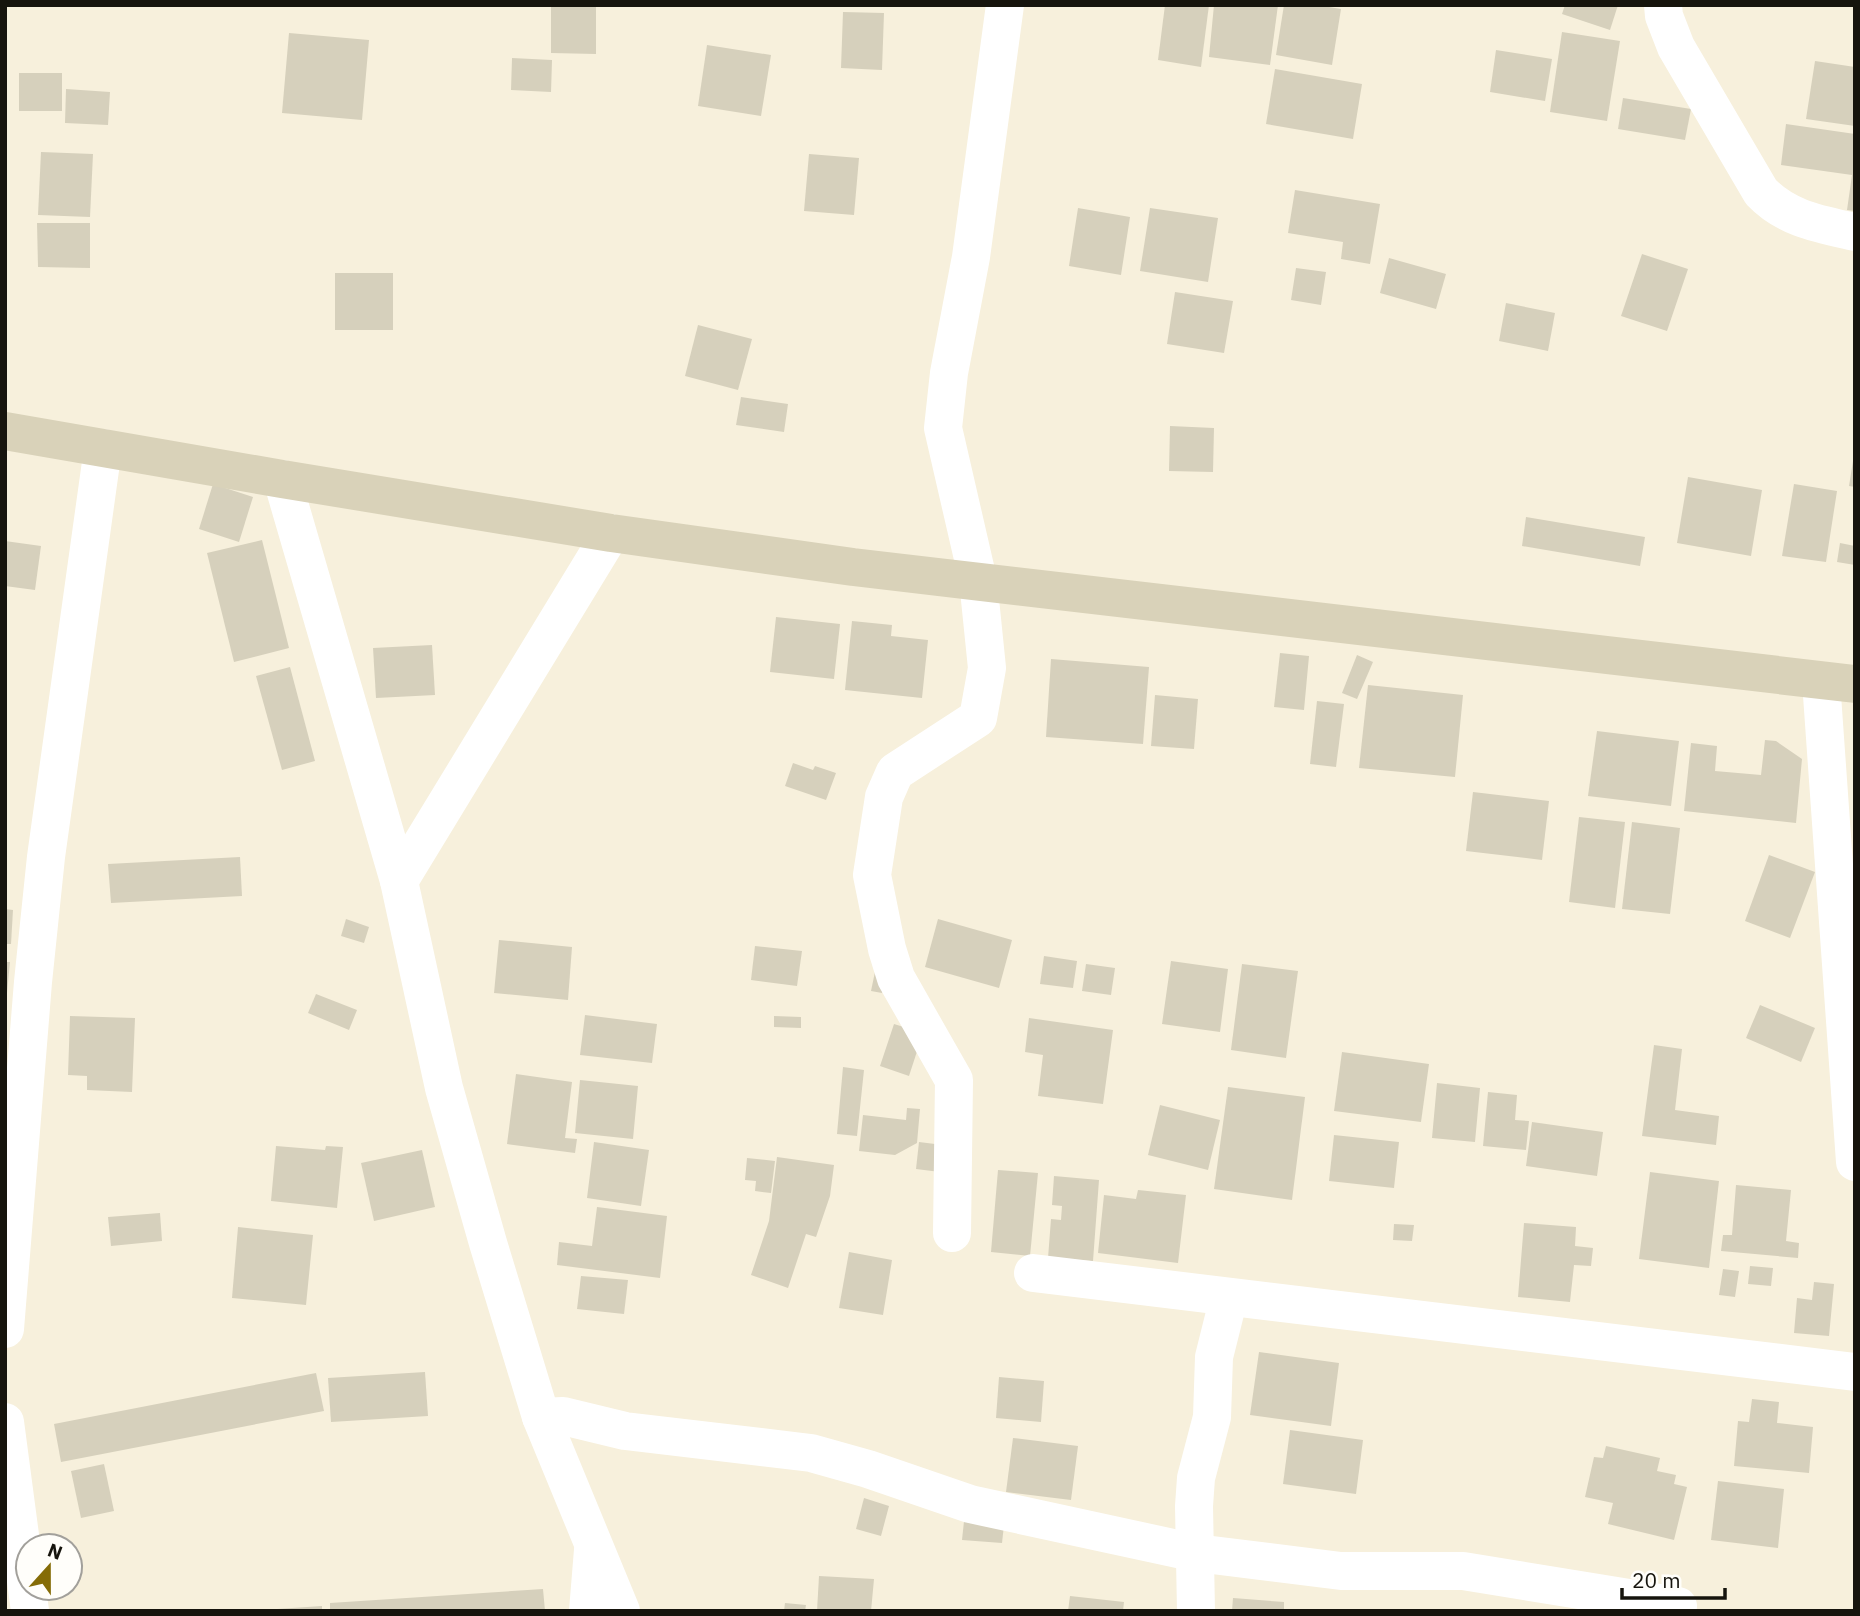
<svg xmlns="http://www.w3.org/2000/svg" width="1860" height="1616" font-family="'IBM Plex Sans',sans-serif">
  <rect width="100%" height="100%" fill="#f7f0dc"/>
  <g fill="#d6d0bc">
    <path d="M 551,5 L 596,5 L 596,54 L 551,53 Z"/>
    <path d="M 1165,5 L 1209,5 L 1201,67 L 1158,60 Z"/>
    <path d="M 1214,5 L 1278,5 L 1270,65 L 1209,57 Z"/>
    <path d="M 1284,5 L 1317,5 L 1341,9 L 1332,65 L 1276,55 Z"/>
    <path d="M 1565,5 L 1618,5 L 1610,30 L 1562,14 Z"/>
    <path d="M 843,12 L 884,13 L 882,70 L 841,68 Z"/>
    <path d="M 1562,32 L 1620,41 L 1607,121 L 1550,112 Z"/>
    <path d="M 289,33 L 369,40 L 362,120 L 282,113 Z"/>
    <path d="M 707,45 L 771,55 L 761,116 L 698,106 Z"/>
    <path d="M 1496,50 L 1552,59 L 1545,101 L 1490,92 Z"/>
    <path d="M 512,58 L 552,60 L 551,92 L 511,90 Z"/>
    <path d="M 1815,61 L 1855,67 L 1855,126 L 1806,119 Z"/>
    <path d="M 1275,69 L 1362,84 L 1353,139 L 1266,124 Z"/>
    <rect x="19" y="73" width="43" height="38"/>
    <path d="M 66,89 L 110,92 L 108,125 L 65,123 Z"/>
    <path d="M 1623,98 L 1691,109 L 1685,140 L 1618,129 Z"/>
    <path d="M 1786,124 L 1855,134 L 1855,211 L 1847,210 L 1852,175 L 1781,165 Z"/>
    <path d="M 41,152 L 93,154 L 90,217 L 38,215 Z"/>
    <path d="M 809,154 L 859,158 L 854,215 L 804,211 Z"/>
    <path d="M 1295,190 L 1380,204 L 1370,264 L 1341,259 L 1343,242 L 1288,233 Z"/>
    <path d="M 1078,208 L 1130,217 L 1121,275 L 1069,266 Z"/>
    <path d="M 1150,208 L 1218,218 L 1208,282 L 1140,271 Z"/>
    <path d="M 37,223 L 90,223 L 90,268 L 38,267 Z"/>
    <path d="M 1642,254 L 1688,269 L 1667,331 L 1621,316 Z"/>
    <path d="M 1389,258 L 1446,274 L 1436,309 L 1380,293 Z"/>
    <path d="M 1296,268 L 1326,272 L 1321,305 L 1291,300 Z"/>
    <rect x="335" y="273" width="58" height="57"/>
    <path d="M 1175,292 L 1233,301 L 1224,353 L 1167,344 Z"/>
    <path d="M 1506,303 L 1555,313 L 1548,351 L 1499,341 Z"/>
    <path d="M 698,325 L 752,339 L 738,390 L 685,376 Z"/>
    <path d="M 741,397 L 788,404 L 784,432 L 736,425 Z"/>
    <path d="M 1170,426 L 1214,428 L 1213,472 L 1169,471 Z"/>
    <path d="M 1853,461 L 1855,461 L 1855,487 L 1849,486 Z"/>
    <path d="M 1688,477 L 1762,490 L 1751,556 L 1677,543 Z"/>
    <path d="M 213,484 L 253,497 L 239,542 L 199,529 Z"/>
    <path d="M 1794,484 L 1837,491 L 1826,562 L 1782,556 Z"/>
    <path d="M 1526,517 L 1645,537 L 1640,566 L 1522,546 Z"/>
    <path d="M 262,540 L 289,648 L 234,662 L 207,553 Z"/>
    <path d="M 5,541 L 41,546 L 35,590 L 5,586 Z"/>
    <path d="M 1840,543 L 1855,546 L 1855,565 L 1837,562 Z"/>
    <path d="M 776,617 L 840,624 L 834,679 L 770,672 Z"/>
    <path d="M 852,621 L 892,625 L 891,636 L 928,640 L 922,698 L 845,690 Z"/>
    <path d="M 432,645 L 435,695 L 376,698 L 373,648 Z"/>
    <path d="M 1280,653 L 1309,656 L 1304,710 L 1274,707 Z"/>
    <path d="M 1357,655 L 1373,662 L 1357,699 L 1342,693 Z"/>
    <path d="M 1051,659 L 1149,667 L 1143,744 L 1046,737 Z"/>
    <path d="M 290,667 L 315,761 L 282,770 L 256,676 Z"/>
    <path d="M 1368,685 L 1463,695 L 1455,777 L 1359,768 Z"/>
    <path d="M 1155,695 L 1198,699 L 1194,749 L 1151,746 Z"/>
    <path d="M 1317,701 L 1344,704 L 1336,767 L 1310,764 Z"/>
    <path d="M 1597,731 L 1679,741 L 1671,806 L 1588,796 Z"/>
    <path d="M 1765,740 L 1776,741 L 1802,759 L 1796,823 L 1684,811 L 1691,743 L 1717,746 L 1715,771 L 1761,775 Z"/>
    <path d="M 793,763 L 813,770 L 815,766 L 836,773 L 826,800 L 785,786 Z"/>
    <path d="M 1473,792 L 1549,801 L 1542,860 L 1466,851 Z"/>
    <path d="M 1579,817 L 1625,822 L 1615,908 L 1569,902 Z"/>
    <path d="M 1632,822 L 1680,828 L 1670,914 L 1622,909 Z"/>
    <path d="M 1769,855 L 1815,872 L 1790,938 L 1745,921 Z"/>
    <path d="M 240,857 L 242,896 L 111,903 L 108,864 Z"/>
    <path d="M 5,909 L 13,910 L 11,944 L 5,944 Z"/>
    <path d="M 346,919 L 369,927 L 364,943 L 341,936 Z"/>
    <path d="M 938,919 L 1012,940 L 999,988 L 925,967 Z"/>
    <path d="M 499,940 L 572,947 L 568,1000 L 494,993 Z"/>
    <path d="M 755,946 L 802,951 L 797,986 L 751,980 Z"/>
    <path d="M 1044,956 L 1077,961 L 1073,988 L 1040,984 Z"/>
    <path d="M 1171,961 L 1228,969 L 1220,1032 L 1162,1024 Z"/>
    <path d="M 5,962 L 10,962 L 7,993 L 5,993 Z"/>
    <path d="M 1086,964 L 1115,968 L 1111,995 L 1082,991 Z"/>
    <path d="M 1242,964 L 1298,971 L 1286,1058 L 1231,1050 Z"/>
    <path d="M 876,967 L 886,970 L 882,993 L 871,991 Z"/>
    <path d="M 316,994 L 357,1010 L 349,1030 L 308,1013 Z"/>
    <path d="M 1760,1005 L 1815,1028 L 1801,1062 L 1746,1038 Z"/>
    <path d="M 585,1015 L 657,1024 L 652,1063 L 580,1055 Z"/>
    <path d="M 70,1016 L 135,1018 L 132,1092 L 87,1090 L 87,1076 L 68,1075 Z"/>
    <path d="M 774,1016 L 801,1017 L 801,1028 L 774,1027 Z"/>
    <path d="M 1029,1018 L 1113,1030 L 1103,1104 L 1038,1096 L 1043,1055 L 1025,1052 Z"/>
    <path d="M 894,1024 L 923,1033 L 909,1076 L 880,1066 Z"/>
    <path d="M 1654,1045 L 1682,1049 L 1675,1110 L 1719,1116 L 1716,1145 L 1642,1136 Z"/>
    <path d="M 1342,1052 L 1429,1064 L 1421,1122 L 1334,1111 Z"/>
    <path d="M 843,1067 L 864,1070 L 857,1136 L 837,1134 Z"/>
    <path d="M 516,1074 L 572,1082 L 565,1138 L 577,1139 L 575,1153 L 507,1144 Z"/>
    <path d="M 580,1080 L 638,1086 L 633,1139 L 575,1133 Z"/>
    <path d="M 1437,1083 L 1480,1088 L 1475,1142 L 1432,1138 Z"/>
    <path d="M 1228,1087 L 1305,1097 L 1292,1200 L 1214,1189 Z"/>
    <path d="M 1488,1092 L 1517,1095 L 1515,1120 L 1529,1121 L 1526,1150 L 1483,1146 Z"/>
    <path d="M 1160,1105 L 1220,1120 L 1208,1170 L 1148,1155 Z"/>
    <path d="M 907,1108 L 920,1109 L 917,1143 L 895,1155 L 859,1151 L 863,1115 L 906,1120 Z"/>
    <path d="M 1532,1122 L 1603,1132 L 1597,1176 L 1526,1166 Z"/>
    <path d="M 1334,1135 L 1399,1142 L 1394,1188 L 1329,1181 Z"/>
    <path d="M 594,1142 L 649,1150 L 641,1206 L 587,1198 Z"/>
    <path d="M 919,1142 L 943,1145 L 940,1172 L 916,1169 Z"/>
    <path d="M 276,1146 L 325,1150 L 326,1146 L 343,1147 L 337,1208 L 271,1201 Z"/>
    <path d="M 422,1150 L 435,1207 L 374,1221 L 361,1163 Z"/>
    <path d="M 777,1157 L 834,1165 L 830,1196 L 816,1237 L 806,1234 L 788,1288 L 751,1275 L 769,1221 Z"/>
    <path d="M 747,1158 L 775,1161 L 771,1193 L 755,1191 L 756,1181 L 745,1180 Z"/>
    <path d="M 998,1170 L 1038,1173 L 1030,1256 L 991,1252 Z"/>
    <path d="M 1650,1172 L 1719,1181 L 1709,1268 L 1639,1259 Z"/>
    <path d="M 1054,1176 L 1099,1180 L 1093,1261 L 1048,1258 L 1051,1219 L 1061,1220 L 1062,1206 L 1052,1205 Z"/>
    <path d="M 1736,1185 L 1791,1190 L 1786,1241 L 1799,1243 L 1798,1258 L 1721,1251 L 1723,1235 L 1732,1235 Z"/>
    <path d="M 1138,1190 L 1186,1195 L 1178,1263 L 1098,1253 L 1104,1195 L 1136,1199 Z"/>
    <path d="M 597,1207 L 667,1216 L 660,1278 L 557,1265 L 559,1242 L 592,1246 Z"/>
    <path d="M 160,1213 L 162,1241 L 111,1246 L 108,1217 Z"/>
    <path d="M 1524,1223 L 1576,1227 L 1575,1246 L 1593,1248 L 1591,1266 L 1574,1265 L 1570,1302 L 1518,1297 Z"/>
    <path d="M 1394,1224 L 1414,1225 L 1412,1241 L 1393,1240 Z"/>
    <path d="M 238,1227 L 313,1235 L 306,1305 L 232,1298 Z"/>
    <path d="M 849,1252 L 892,1260 L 883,1315 L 839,1308 Z"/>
    <path d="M 1750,1266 L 1773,1268 L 1771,1286 L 1748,1284 Z"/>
    <path d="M 1723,1269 L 1739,1271 L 1735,1297 L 1719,1295 Z"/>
    <path d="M 581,1276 L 628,1280 L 624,1314 L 577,1309 Z"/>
    <path d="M 1814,1282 L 1834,1284 L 1829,1336 L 1794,1333 L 1797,1298 L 1812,1300 Z"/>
    <path d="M 1259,1352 L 1339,1363 L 1331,1426 L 1250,1415 Z"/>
    <path d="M 425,1372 L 428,1416 L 331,1422 L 328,1378 Z"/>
    <path d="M 316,1373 L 324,1411 L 61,1462 L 54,1424 Z"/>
    <path d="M 999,1377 L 1044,1381 L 1041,1422 L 996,1418 Z"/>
    <path d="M 1752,1399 L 1779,1402 L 1777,1423 L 1813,1427 L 1809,1473 L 1734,1466 L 1738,1421 L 1749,1422 Z"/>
    <path d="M 1290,1430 L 1363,1440 L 1356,1494 L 1283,1484 Z"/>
    <path d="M 1013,1438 L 1078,1446 L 1071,1500 L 1006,1492 Z"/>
    <path d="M 1606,1446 L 1660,1458 L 1657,1471 L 1676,1475 L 1674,1484 L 1687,1487 L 1674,1540 L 1608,1524 L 1613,1503 L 1585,1497 L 1594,1457 L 1603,1458 Z"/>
    <path d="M 104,1464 L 114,1511 L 81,1518 L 71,1471 Z"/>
    <path d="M 1718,1481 L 1784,1489 L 1778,1548 L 1711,1540 Z"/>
    <path d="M 864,1498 L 889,1506 L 881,1536 L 856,1529 Z"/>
    <path d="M 965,1512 L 1005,1516 L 1002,1543 L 962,1540 Z"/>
    <path d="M 819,1576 L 874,1579 L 871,1611 L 817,1611 Z"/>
    <path d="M 543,1589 L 545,1611 L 330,1611 L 330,1603 Z"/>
    <path d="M 1070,1596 L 1124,1602 L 1123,1611 L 1068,1611 Z"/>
    <path d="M 1233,1598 L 1284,1602 L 1284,1611 L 1232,1611 Z"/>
    <path d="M 785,1603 L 806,1605 L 805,1611 L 784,1611 Z"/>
    <path d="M 322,1606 L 322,1611 L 277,1611 L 277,1609 Z"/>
  </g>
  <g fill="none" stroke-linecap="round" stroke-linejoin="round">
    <g stroke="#fff" stroke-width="38">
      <path d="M 1663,5 L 1664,16 L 1676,47 L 1761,192 C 1787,219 1819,224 1855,232"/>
      <path d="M 282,479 L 399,881 L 444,1088 L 488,1243 L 541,1417 L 621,1611"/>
      <path d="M 1821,681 L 1855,1162"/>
      <path d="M 399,881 L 611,533"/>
      <path d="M 952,1233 L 954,1080 L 896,978 L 887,949 L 872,875 L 884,797 L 895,772 L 978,718 L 987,668 L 978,580 L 943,428 L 949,373 L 971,257 L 1005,5"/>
      <path d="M 1033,1273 L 1855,1372"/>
      <path d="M 5,1329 L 33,982 L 46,857 L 103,448"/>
      <path d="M 541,1417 L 563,1416 L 625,1431 L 811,1453 L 868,1469 L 970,1504 L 1196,1553 L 1341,1571 L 1463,1571 L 1678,1606"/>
      <path d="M 5,1422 L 30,1611"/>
      <path d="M 588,1611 L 593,1550"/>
      <path d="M 1196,1611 L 1194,1506 L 1196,1478 L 1212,1417 L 1214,1357 L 1229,1297"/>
    </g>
    <path stroke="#d9d2b9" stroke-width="38" d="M 5,431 L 282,479 L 611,533 L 853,567 L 1855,684"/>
  </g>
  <rect width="1860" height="1616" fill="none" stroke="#16140d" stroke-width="14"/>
  <g transform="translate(49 1567) rotate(21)"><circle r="33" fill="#fffefa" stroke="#a2a09b" stroke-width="2"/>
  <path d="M0-5L12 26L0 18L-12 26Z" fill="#856c07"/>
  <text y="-10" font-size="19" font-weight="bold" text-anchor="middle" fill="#16140d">N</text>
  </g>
  <path d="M1622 1588v10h103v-10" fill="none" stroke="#16140d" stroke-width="3.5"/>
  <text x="1632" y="1588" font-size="21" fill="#16140d" stroke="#fffefa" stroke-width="5" paint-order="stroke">20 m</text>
</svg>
